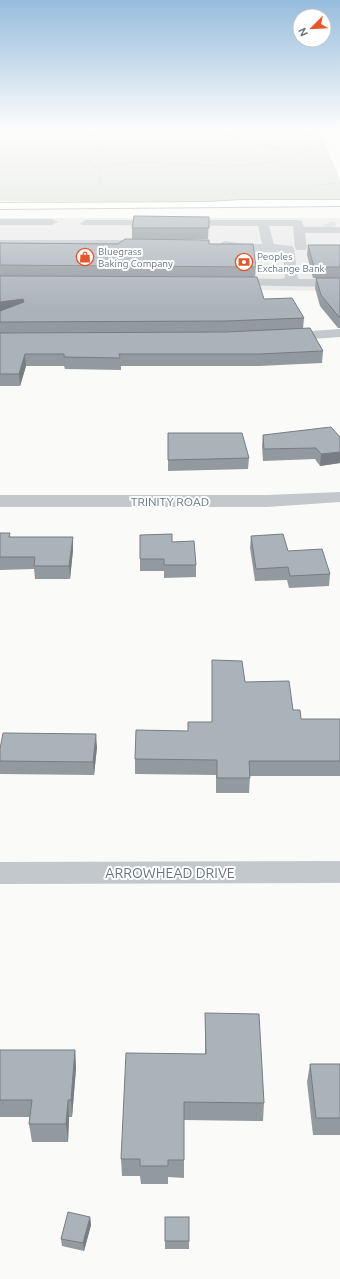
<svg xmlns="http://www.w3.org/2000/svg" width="340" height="1279" font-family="Ubuntu,sans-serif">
  <rect width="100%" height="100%" fill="#fafaf8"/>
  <path fill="#e8e9e9" d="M 0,218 L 340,218 L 340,291 L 0,287 Z"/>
  <path fill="#dadfd7" d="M 0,129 L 318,129 L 324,139 L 340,181 L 340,203 L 0,201 Z"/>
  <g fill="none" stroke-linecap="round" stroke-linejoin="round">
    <path fill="#bbc7cb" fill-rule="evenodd" d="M 233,129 L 237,129 L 229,135 L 284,149 L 282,150 L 225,136 L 225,134 Z"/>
    <path stroke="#d5d9db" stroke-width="12" stroke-dasharray="12 6" stroke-linecap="butt" d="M 329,223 L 330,227"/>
    <defs>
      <g id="major">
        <path d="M 333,129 L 340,129 L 340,136 L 337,135 Z"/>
        <path d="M 241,200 L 340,200 L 340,206 L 0,209 L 0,203 L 209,202 Z"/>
      </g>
    </defs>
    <use href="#major" stroke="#b5babe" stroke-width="2"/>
    <g stroke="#bbbfc2" stroke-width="1" stroke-dasharray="1 1" stroke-linecap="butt">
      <path d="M 89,129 L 102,145 L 90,158 L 88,163 L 100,170 C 124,159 150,163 176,164 C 218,166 266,170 306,151 L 310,134 L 308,129"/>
      <path d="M 319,185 L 340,183"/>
      <path d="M 95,188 L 100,184 L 100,170"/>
    </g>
    <g fill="#c3c8cc" fill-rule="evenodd">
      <path d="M 0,219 L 52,219 L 58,222 L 52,225 L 0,225 Z"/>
      <path d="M 86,220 L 298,220 L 302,221 L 304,227 L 340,227 L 340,233 L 305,233 L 307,248 L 305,250 L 297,250 L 295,248 L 293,226 L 269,226 L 274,244 L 292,246 L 294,248 L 298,279 L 340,279 L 340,287 L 224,285 L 222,282 L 224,279 L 228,278 L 281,279 L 285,278 L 283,252 L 245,252 L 221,247 L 219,245 L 221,243 L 225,241 L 245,244 L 262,244 L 258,226 L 82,225 L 80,223 Z"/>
      <path d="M 0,240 L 127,240 L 131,242 L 133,244 L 131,246 L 127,248 L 0,246 Z"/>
      <path d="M 340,329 L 340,337 L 283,341 L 278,340 L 276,337 L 278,334 L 283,333 Z"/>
      <path d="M 340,492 L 340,502 L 267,507 L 0,507 L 0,495 L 267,495 Z"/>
      <path d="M 340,861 L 340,883 L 0,884 L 0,862 Z"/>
    </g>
    <use href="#major" fill="#fff" fill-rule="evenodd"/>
  </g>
  <g fill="#929a9f">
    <path d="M 209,217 L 208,239 L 132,239 L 132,228 Z"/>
    <path d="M 0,243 L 209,244 L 256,267 L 255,277 L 0,276 Z"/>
    <path d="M 308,245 L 340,245 L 340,278 L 313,278 L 307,255 Z"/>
    <path d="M 0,276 L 264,299 L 304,318 L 303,329 L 323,351 L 322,363 L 259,366 L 121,366 L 121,370 L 65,369 L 64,366 L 26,366 L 20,386 L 0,386 Z"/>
    <path d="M 316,278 L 340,278 L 340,328 L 338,328 L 320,306 L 315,288 Z"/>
    <path d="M 168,433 L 249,458 L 248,469 L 168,471 Z"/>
    <path d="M 263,435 L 340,437 L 340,463 L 320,466 L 315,459 L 263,461 L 262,446 Z"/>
    <path d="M 0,533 L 11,537 L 73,537 L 73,550 L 70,579 L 35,579 L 34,569 L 0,570 Z"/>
    <path d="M 251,536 L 288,551 L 330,574 L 329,586 L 289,588 L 287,580 L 255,581 L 250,548 Z"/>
    <path d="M 172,542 L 196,565 L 196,577 L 164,578 L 164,571 L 140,571 L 140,559 Z"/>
    <path d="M 212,660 L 245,682 L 293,710 L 301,719 L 340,719 L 340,776 L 250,776 L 249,793 L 216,793 L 216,775 L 135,774 L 135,759 L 212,722 Z"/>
    <path d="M 97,747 L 94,775 L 0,774 L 0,761 Z"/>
    <path d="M 205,1013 L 264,1103 L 263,1121 L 184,1120 L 184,1178 L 168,1177 L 168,1184 L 141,1184 L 140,1176 L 122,1176 L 121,1159 L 205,1054 Z"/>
    <path d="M 0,1050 L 75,1050 L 76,1068 L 72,1117 L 69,1117 L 68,1142 L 32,1142 L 29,1124 L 30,1117 L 0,1117 Z"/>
    <path d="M 310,1064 L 340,1064 L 340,1135 L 313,1135 L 307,1082 Z"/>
    <path d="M 90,1217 L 91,1225 L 84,1251 L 62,1246 L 61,1239 Z"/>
    <path d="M 165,1217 L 189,1241 L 189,1249 L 165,1249 Z"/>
  </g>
  <g fill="#777d82">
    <path d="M 23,299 L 24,310 L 0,313 L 0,302 Z"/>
    <path d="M 25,354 L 26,366 L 20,386 L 19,374 Z"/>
    <path d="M 340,452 L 340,463 L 320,466 L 321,454 Z"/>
    <path d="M 73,537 L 73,550 L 70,579 L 69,566 Z"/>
    <path d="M 96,734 L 97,747 L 94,775 L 93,762 Z"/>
    <path d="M 75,1050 L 76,1068 L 72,1117 L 71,1100 Z"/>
    <path d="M 68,1100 L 69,1117 L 68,1142 L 66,1124 Z"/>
    <path d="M 90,1217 L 91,1225 L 84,1251 L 83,1243 Z"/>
  </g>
  <g fill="#aab3b9" stroke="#777d82">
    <path d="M 134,216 L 209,217 L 209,228 L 132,228 Z"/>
    <path d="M 125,239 L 209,240 L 209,244 L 253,244 L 256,267 L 0,265 L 0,243 L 118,244 Z"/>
    <path d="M 308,245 L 340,245 L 340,267 L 314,267 Z"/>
    <path d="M 0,276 L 257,277 L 264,299 L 292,298 L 304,318 L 226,321 L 0,322 L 0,311 L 24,302 L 23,299 L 0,302 Z"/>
    <path d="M 316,278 L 340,278 L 340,317 L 339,317 L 321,295 Z"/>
    <path d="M 310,328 L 323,351 L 259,354 L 119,354 L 120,358 L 64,357 L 64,354 L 25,354 L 19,374 L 0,374 L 0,333 L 226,332 Z"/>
    <path d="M 331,427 L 340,437 L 340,452 L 321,454 L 316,448 L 264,449 L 263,435 Z"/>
    <path d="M 168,433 L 242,433 L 249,458 L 168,460 Z"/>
    <path d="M 0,533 L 10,533 L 9,537 L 73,537 L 69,566 L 34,566 L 35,557 L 0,557 Z"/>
    <path d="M 172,534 L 172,542 L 194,541 L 196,565 L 164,565 L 164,559 L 140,559 L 140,535 Z"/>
    <path d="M 283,534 L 288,551 L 322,549 L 330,574 L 290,576 L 288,567 L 256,569 L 251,536 Z"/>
    <path d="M 212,660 L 242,661 L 245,682 L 289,681 L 293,710 L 300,710 L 301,719 L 340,719 L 340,761 L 249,761 L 250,778 L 217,778 L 217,760 L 135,759 L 136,730 L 188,731 L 188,722 L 212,722 Z"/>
    <path d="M 3,733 L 96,734 L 93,762 L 0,761 L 0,749 Z"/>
    <path d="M 205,1013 L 259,1014 L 264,1103 L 184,1102 L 184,1160 L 168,1160 L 168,1166 L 140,1166 L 140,1159 L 121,1159 L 126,1053 L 206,1054 Z"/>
    <path d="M 0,1050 L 75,1050 L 71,1100 L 68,1100 L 66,1124 L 29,1124 L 32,1100 L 0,1100 Z"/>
    <path d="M 310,1064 L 340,1064 L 340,1118 L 316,1118 Z"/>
    <path d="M 68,1212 L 90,1217 L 83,1243 L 61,1239 Z"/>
    <rect x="165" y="1217" width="24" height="24"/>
  </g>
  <linearGradient id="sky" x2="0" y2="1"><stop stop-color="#96bcdc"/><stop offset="0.42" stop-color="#fdfdfc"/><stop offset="1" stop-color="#fdfdfc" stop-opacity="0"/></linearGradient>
  <rect width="340" height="308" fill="url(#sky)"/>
  <defs>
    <symbol id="shop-ring" viewBox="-11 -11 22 22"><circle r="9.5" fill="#fff" stroke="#e4572e" stroke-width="1.5"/><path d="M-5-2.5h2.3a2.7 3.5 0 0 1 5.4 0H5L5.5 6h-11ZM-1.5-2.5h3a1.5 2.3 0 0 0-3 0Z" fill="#e4572e"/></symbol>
    <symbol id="bank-ring" viewBox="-11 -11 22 22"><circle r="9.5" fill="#fff" stroke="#e4572e" stroke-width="1.5"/><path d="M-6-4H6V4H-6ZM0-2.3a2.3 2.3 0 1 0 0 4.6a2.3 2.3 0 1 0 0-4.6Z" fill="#e4572e"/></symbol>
  </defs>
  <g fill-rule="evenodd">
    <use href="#shop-ring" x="75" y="247" width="20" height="20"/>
    <use href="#bank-ring" x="234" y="252" width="20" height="20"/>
  </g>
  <g text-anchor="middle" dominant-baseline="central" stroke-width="4" stroke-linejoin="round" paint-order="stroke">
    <g font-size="10" fill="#657683" stroke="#fff" text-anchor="start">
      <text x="98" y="251">Bluegrass<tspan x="98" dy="12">Baking Company</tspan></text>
      <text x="257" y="256">Peoples<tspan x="257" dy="12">Exchange Bank</tspan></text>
    </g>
    <g font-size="12" fill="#657683" stroke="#fff">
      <text x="170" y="501">TRINITY ROAD</text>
    </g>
    <g font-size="14" fill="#657683" stroke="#fff">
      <text x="170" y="873">ARROWHEAD DRIVE</text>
    </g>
  </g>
  <g transform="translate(312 28) rotate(246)"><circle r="19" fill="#ffffff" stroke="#c1c8cd"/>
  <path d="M0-3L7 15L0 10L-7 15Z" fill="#e4572e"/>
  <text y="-6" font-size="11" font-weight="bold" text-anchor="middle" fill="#657683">N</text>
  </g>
</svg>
